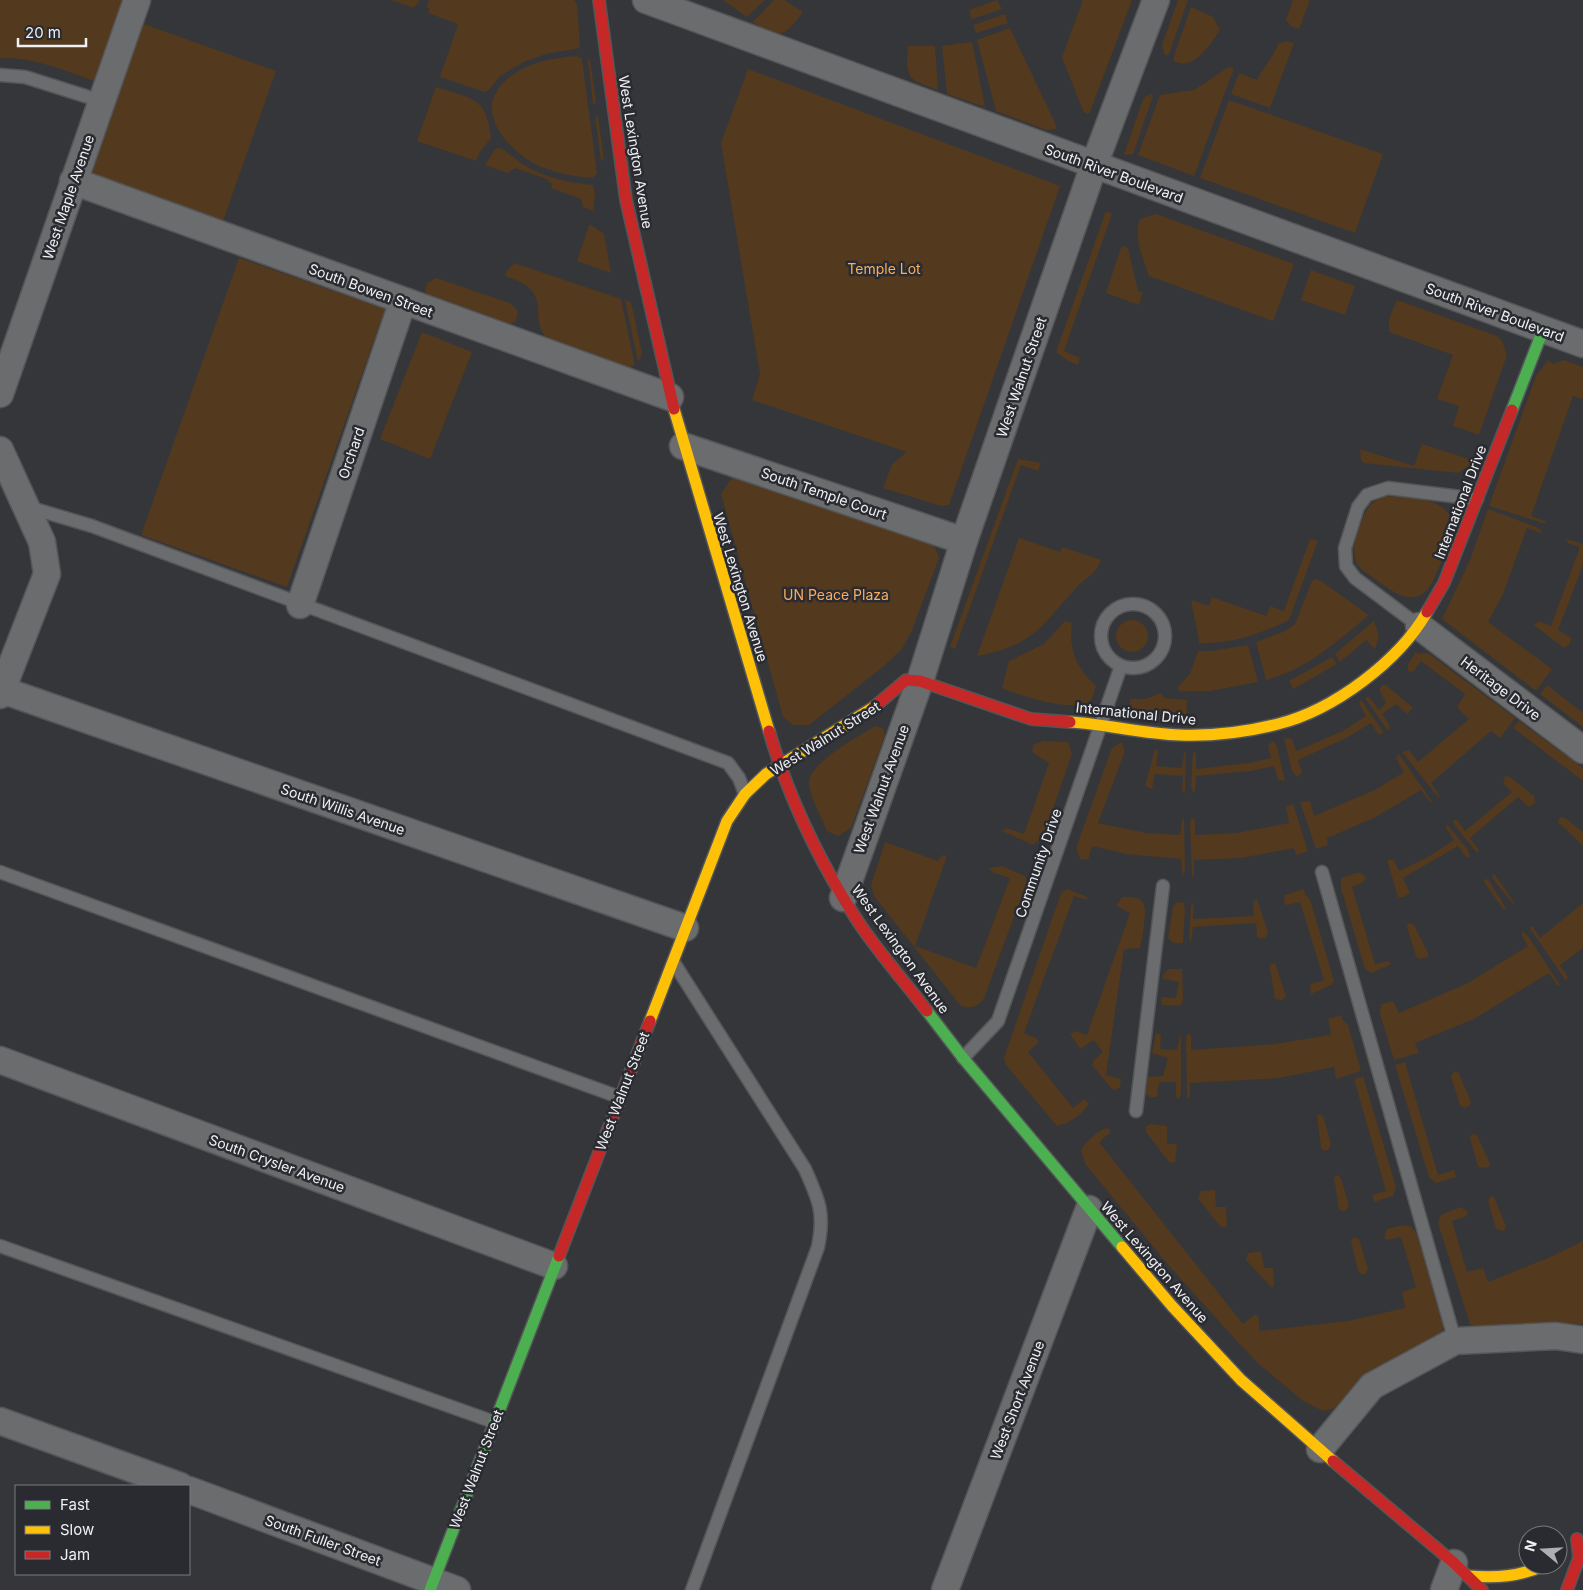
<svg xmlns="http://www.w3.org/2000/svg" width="1583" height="1590" font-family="Inter,sans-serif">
  <rect width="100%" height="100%" fill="#35363a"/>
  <g fill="#53391d">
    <path d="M 0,0 L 122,0 L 94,81 C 64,70 32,57 0,58 Z"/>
    <path d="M 391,0 L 420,0 L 414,8 Z"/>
    <path d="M 429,0 L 574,0 L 577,5 L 580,47 L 576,49 L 549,53 L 524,62 L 500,76 L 490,89 L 485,92 L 440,77 L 458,24 L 428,13 L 430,9 L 426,7 Z"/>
    <path d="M 723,0 L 765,0 L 747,17 Z"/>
    <path d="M 774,0 L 784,0 L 803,12 C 786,35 780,41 753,22 Z"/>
    <path d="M 997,0 L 1002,9 L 972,19 L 969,10 Z"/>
    <path d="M 1083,0 L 1132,0 L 1090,112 L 1087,114 L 1083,111 L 1062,57 Z"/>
    <path d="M 1178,0 L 1188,0 L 1169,54 L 1165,56 L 1162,45 Z"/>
    <path d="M 1293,0 L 1310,0 L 1299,29 L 1291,26 L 1286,20 Z"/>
    <path d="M 1191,7 L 1213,17 L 1220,30 C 1211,43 1194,72 1174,61 L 1174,56 Z"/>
    <path d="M 1005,14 L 1008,23 L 976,33 L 973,25 Z"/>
    <path d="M 141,23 L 276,71 L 223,221 L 101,178 L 92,172 L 91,164 Z"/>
    <path d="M 1010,28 L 1056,125 L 1056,129 L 1046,130 L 996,111 L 977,40 Z"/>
    <path d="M 1286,41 L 1294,43 L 1270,108 L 1231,94 L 1239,73 L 1257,80 C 1263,67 1273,58 1278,44 Z"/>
    <path d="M 972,42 L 973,46 L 985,107 L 947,94 L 942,46 Z"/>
    <path d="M 908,46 L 935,46 L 938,90 C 908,80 905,79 908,46 Z"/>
    <path d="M 577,56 L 582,59 L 597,174 L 592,178 C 572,176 552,173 533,163 C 505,147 473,109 506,80 C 525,63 552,58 577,56 Z"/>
    <path d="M 588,59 L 590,59 L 596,102 L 593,105 Z"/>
    <path d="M 1229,67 L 1234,68 L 1194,176 L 1138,155 L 1160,95 L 1194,90 Z"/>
    <path d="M 748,69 L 1060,186 L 949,505 L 941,506 L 883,488 L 892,464 L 907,452 L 752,400 L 760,374 L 721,143 Z"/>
    <path d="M 436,87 C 471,99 487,96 491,138 L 480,152 L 476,161 L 417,141 Z"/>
    <path d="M 1152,93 L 1153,96 L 1133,154 L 1124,155 L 1142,102 L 1145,97 Z"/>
    <path d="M 1229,100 L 1383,154 L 1355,233 L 1200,178 Z"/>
    <path d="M 595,116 L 598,117 L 604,159 L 601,161 Z"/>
    <path d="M 500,148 C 510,153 517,161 526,166 C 546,178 570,183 593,185 L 595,194 L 593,211 L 583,207 L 581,199 L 551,188 L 552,184 L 547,179 L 515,168 L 507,173 L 485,165 L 495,149 Z"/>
    <path d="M 1106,211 L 1112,214 L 1064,351 L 1080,358 L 1078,365 L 1068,361 L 1056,352 Z"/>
    <path d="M 1156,214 L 1294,264 L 1273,321 L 1149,276 C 1143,258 1133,238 1140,219 Z"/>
    <path d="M 591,225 L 604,234 L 611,273 L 577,261 L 589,226 Z"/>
    <path d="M 1124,246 L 1128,248 L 1138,291 L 1143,292 L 1139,305 L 1106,293 L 1121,248 Z"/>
    <path d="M 239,258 L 385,309 L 287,587 L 141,535 Z"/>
    <path d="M 514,263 L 621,299 L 635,365 L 629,367 L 624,366 L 547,338 C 526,315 557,293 505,276 L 507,271 Z"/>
    <path d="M 1311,270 L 1355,286 L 1345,315 L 1301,300 Z"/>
    <path d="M 436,278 L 510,303 L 518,311 L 516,321 L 509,325 L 427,295 L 425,290 L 427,283 Z"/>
    <path d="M 625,300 L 631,302 L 642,353 L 638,362 Z"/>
    <path d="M 1397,300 L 1497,336 L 1502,341 L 1507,355 L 1479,435 L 1453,426 L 1459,406 L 1437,399 L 1453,355 L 1389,332 L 1389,319 Z"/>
    <path d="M 422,332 L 472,352 L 430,459 L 380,439 Z"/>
    <path d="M 1548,360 L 1553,364 L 1563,360 L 1583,367 L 1583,399 L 1573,396 L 1531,516 L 1545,521 L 1546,524 L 1489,506 L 1536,376 Z"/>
    <path d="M 1422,444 L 1472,460 L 1469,466 L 1458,473 L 1364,463 L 1361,460 L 1360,449 L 1414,466 Z"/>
    <path d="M 1018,459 L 1041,463 L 1038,471 L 1021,465 L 955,649 L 950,647 Z"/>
    <path d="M 745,475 L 920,535 L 935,547 L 939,558 L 912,630 L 902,649 L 884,666 L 809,725 L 793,725 L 783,717 L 721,494 L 731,479 Z"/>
    <path d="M 1386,496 C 1410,497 1458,497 1452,533 C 1449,546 1442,560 1437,572 C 1422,611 1400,598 1375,579 C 1367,573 1357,568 1355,558 C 1352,545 1357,533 1362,521 C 1367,507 1371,501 1386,496 Z"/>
    <path d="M 1488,509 L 1536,527 L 1543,532 L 1541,533 L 1527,528 L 1503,594 L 1488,622 L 1552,669 L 1536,691 L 1442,619 L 1470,560 Z"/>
    <path d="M 1019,538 L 1060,552 L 1062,547 L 1101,560 C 1095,576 1087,576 1076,588 C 1041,627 1032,646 977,656 Z"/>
    <path d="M 1310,539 L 1318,541 L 1289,620 C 1260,634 1231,644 1199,643 C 1199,632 1190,606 1192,600 L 1209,606 L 1212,597 L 1266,616 L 1270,606 L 1284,611 Z"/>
    <path d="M 1566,539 L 1583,544 L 1583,565 L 1558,630 L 1572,638 L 1569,645 L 1564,648 L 1534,625 L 1539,621 L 1551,626 L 1580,547 L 1568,543 Z"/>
    <path d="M 1318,579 L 1369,615 C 1337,642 1307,669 1266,680 L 1256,642 L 1285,631 L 1295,624 L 1310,586 L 1313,580 Z"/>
    <circle cx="1132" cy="636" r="16"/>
    <path d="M 1065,621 L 1072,623 C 1068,649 1077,669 1096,686 C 1094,691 1093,701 1087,703 C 1067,711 1021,696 1002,688 L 1009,661 L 1044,644 Z"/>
    <path d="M 1374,621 L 1379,636 L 1375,649 L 1366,640 L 1340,662 L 1335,654 Z"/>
    <path d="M 1248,645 L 1258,682 L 1210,691 L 1180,691 L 1177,688 L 1190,674 L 1198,651 L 1211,651 Z"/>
    <path d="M 1416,652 L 1419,654 L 1428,653 L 1515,718 L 1500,738 L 1491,731 L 1431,783 L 1439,795 L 1439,798 L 1402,752 L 1409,750 L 1418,762 L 1469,719 L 1457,707 L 1465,694 L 1421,661 L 1413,672 L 1408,671 L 1408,664 Z"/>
    <path d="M 1332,657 L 1337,664 L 1293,689 L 1289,681 Z"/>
    <path d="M 1382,685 L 1386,685 L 1413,708 L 1407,714 L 1396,704 L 1382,714 L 1390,726 L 1388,731 L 1365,698 L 1369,697 L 1379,710 L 1386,703 L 1379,690 Z"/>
    <path d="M 1547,685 L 1583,713 L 1583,727 L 1540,694 Z"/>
    <path d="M 1161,693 L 1164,698 L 1187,700 L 1186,727 L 1135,715 L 1130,709 L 1130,699 L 1145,699 Z"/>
    <path d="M 1361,700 L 1384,733 L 1379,735 L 1371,723 L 1346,738 L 1298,760 L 1302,773 L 1297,777 L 1292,771 L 1284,738 L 1292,739 L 1296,751 L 1343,731 L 1366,716 L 1359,704 Z"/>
    <path d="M 1519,721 L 1583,768 L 1583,781 L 1513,728 Z"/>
    <path d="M 875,726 L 883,728 L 885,735 L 851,828 L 838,836 L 827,831 C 822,818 810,797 809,784 C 807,764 859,736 875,726 Z"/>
    <path d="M 1043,741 L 1068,742 L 1072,754 L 1043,837 L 1033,845 L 1002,831 L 1006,828 L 1024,834 L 1049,763 L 1032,752 L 1033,745 Z"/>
    <path d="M 1274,741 L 1277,747 L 1285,781 L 1278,780 L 1274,766 L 1251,771 L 1196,776 L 1195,790 L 1193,793 L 1191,787 L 1193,751 L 1196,754 L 1196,769 L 1249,763 L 1271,758 L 1268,745 Z"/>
    <path d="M 1121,742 L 1125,751 L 1098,823 L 1146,833 L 1180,835 L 1182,820 L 1184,818 L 1185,869 L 1183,877 L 1181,859 L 1126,854 L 1092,846 L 1088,860 L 1080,859 L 1076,848 L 1112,748 Z"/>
    <path d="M 1155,749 L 1158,751 L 1156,766 L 1182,768 L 1184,753 L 1186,751 L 1185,793 L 1182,791 L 1183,776 L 1155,774 L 1152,789 L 1145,786 Z"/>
    <path d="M 1399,754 L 1433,803 L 1430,802 L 1421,790 L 1374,818 L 1327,838 L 1328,845 L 1316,849 L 1300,802 L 1310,801 L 1314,816 L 1377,789 L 1404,772 L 1396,758 Z"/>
    <path d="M 1505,776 L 1510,777 L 1534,796 L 1535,803 L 1529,807 L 1518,797 L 1470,838 L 1479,850 L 1477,853 L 1455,826 L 1453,820 L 1457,820 L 1465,831 L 1512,792 L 1503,783 Z"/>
    <path d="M 1293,804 L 1308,851 L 1296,855 L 1294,848 L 1241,858 L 1194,860 L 1194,875 L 1192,877 L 1190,823 L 1192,818 L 1195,820 L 1195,835 L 1237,833 L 1289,823 L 1286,807 Z"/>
    <path d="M 1560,817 L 1564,817 L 1583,832 L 1583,846 L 1558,822 Z"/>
    <path d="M 1447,824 L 1468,850 L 1470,858 L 1466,857 L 1458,846 L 1403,878 L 1410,893 L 1404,897 L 1398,897 L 1387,860 L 1394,860 L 1399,871 L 1428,857 L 1454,840 L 1446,828 Z"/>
    <path d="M 885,842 L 938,861 L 942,855 L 947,856 L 915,946 L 976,968 L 1010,878 L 992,872 L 989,868 L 1002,866 L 1025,876 L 1027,882 L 984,998 C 978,1007 970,1010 960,1005 L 874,896 L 871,885 Z"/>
    <path d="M 1356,873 L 1362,873 L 1366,879 L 1362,883 L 1352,887 L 1375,964 L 1388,961 L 1392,964 L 1371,973 L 1365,969 L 1341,888 L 1341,878 Z"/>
    <path d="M 1492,874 L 1495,875 L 1514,902 L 1514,905 L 1493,879 Z"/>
    <path d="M 1485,878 L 1490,882 L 1507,910 L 1503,909 L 1484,882 Z"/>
    <path d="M 1068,889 L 1087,897 L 1087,900 L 1074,896 L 1024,1033 L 1038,1039 L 1038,1043 L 1028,1052 L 1073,1108 L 1084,1099 L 1089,1103 C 1085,1113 1068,1124 1057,1126 L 1006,1065 L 1004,1058 L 1061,893 Z"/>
    <path d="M 1304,889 L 1305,894 L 1310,899 L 1334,981 L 1331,985 L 1311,994 L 1310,990 L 1311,984 L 1324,980 L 1300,902 L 1287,905 L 1284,904 L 1285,895 Z"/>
    <path d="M 1122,897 C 1145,895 1147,904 1144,924 C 1143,932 1142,940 1140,948 L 1124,949 L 1106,1075 L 1121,1079 L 1120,1087 L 1115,1090 L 1111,1088 L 1092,1065 L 1093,1061 L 1103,1052 L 1094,1040 L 1080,1049 L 1070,1034 L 1075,1031 L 1087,1035 L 1130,913 L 1116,906 Z"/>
    <path d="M 1257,899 L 1268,932 L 1266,937 L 1262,939 L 1257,937 L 1256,923 L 1193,927 L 1191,943 L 1189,938 L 1191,903 L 1194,904 L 1193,919 L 1254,916 L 1253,902 Z"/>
    <path d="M 1183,902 L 1185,908 L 1183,943 L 1173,943 L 1168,938 L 1173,907 L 1176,903 Z"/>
    <path d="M 1583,903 L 1583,948 L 1560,965 L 1568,977 L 1566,981 L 1529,927 L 1533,927 L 1540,938 Z"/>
    <path d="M 1408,923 L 1414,925 L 1428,953 L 1428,957 L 1419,959 L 1416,956 L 1407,927 Z"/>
    <path d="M 1522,931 L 1528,936 L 1560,985 L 1557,985 L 1549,973 L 1474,1019 L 1415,1043 L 1419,1053 L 1394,1060 L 1380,1014 L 1381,1004 L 1393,1001 L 1399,1013 L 1468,983 L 1528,946 L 1522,936 Z"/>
    <path d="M 1275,963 L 1286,996 L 1282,1000 L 1275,999 L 1270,968 L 1270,965 Z"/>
    <path d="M 1182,969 L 1183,1000 L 1181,1006 L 1162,1005 L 1161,997 L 1176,998 L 1179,982 L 1163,979 L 1163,975 L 1168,969 Z"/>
    <path d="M 1342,1015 L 1342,1019 L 1348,1025 L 1361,1071 L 1336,1079 L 1334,1067 L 1279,1078 L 1190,1083 L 1190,1096 L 1187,1100 L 1186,1038 L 1188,1033 L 1191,1036 L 1191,1050 L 1275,1044 L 1331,1035 L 1328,1019 Z"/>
    <path d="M 1156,1033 L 1161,1035 L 1160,1049 L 1177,1050 L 1181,1033 L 1181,1093 L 1179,1099 L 1176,1097 L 1176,1082 L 1159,1082 L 1157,1097 L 1150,1097 L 1146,1094 L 1148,1077 L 1163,1076 L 1168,1058 L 1152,1053 Z"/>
    <path d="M 1405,1062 L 1438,1175 L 1454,1170 L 1456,1177 L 1436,1183 L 1429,1177 L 1395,1065 Z"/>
    <path d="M 1454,1071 L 1459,1073 L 1471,1102 L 1469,1106 L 1464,1108 L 1460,1105 L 1451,1077 Z"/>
    <path d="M 1363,1076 L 1396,1187 L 1393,1196 L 1374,1202 L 1372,1195 L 1386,1191 L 1354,1079 Z"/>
    <path d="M 1317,1114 L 1323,1116 L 1331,1144 L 1328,1150 L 1324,1151 L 1321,1148 Z"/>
    <path d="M 1150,1124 L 1167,1126 L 1167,1144 L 1177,1144 L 1175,1163 L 1169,1162 L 1146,1132 L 1146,1127 Z"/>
    <path d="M 1108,1128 L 1110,1129 L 1110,1133 L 1099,1142 L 1243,1324 L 1254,1315 L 1258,1315 L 1260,1331 L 1348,1321 L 1405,1308 L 1402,1292 L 1416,1287 L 1401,1237 L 1388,1240 L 1384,1238 L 1387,1229 C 1399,1226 1410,1221 1417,1234 L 1443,1325 L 1442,1333 L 1364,1383 L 1332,1409 L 1323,1411 L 1303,1401 L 1259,1364 L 1235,1339 L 1171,1268 L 1086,1165 L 1081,1151 C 1085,1142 1098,1130 1108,1128 Z"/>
    <path d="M 1472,1134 L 1477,1135 L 1490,1164 L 1488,1168 L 1478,1167 L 1470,1138 Z"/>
    <path d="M 1337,1175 L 1341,1178 L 1349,1206 L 1344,1212 L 1339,1209 L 1334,1178 Z"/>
    <path d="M 1215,1190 L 1216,1207 L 1226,1207 L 1227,1224 L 1225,1228 L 1219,1225 L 1198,1198 L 1201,1191 Z"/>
    <path d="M 1490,1196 L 1494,1197 L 1506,1226 L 1504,1231 L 1496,1229 L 1488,1201 Z"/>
    <path d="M 1460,1207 L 1468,1211 L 1467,1216 L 1452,1221 L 1467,1272 L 1483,1268 L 1488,1282 L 1548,1258 L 1583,1241 L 1583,1324 L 1527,1323 L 1478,1328 L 1470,1324 L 1438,1223 L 1441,1215 Z"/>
    <path d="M 1354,1237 L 1359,1239 L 1368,1269 L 1366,1274 L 1361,1274 L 1358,1271 L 1351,1241 Z"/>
    <path d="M 1261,1251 L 1264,1268 L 1273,1268 L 1274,1285 L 1272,1288 L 1246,1260 L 1248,1253 Z"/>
  </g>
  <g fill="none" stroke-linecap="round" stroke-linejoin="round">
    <defs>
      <g id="lane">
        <path d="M 0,75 L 25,77 L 101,101"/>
        <path d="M 28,507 L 92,526 L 728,763 L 739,778 L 745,794"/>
        <circle cx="1133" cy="636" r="32"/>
        <path d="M 1419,626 L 1355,578 L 1346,566 L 1345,548 L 1358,507 L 1367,495 L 1388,488 L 1477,499"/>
        <path d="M 0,872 L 619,1097"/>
        <path d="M 1322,872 L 1455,1341"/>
        <path d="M 674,963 L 805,1169 C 819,1201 825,1212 818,1247 L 692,1590"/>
        <path d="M 963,1058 L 998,1021 L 1121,666"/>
        <path d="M 1136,1111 L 1163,886"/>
        <path d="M 0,1246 L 494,1422"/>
      </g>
      <g id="street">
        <path d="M 646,0 L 1583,344"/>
        <path d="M 73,181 L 670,397"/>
        <path d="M 0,394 L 137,0"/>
        <path d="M 683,446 L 964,541"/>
        <path d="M 0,450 L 42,542 L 47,574 L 0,695"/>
        <path d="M 300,605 L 403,301"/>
        <path d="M 1419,626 L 1583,750"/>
        <path d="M 2,690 L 685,928"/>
        <path d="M 843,898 L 920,681 L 964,541 L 1094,165 L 1156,0"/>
        <path d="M 0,1060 L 554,1266"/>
        <path d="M 0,1421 L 180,1486"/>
        <path d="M 1320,1449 L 1372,1386 L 1455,1341 L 1556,1336 L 1583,1340"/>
        <path d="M 189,1490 L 457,1590"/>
        <path d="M 945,1590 L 1089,1209"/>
        <path d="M 1444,1590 L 1454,1563"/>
      </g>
      <g id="fast">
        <path d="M 1512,410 L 1543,330"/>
        <path d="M 927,1011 L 963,1058 L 1122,1247"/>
        <path d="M 430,1590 L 559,1256"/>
      </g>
      <g id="slow">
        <path d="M 674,409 L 769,731"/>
        <path d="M 1070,722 C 1106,724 1143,734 1180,735 C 1212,736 1247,732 1278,724 C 1334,710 1399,661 1427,612"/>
        <path d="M 650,1021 L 727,821 L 745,794 L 766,774 L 874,707"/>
        <path d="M 1122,1247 L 1172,1306 L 1241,1380 L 1333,1461"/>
        <path d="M 1468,1576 C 1496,1578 1519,1577 1545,1565"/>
      </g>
      <g id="jam">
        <path d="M 599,0 L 626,200 L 674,409"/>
        <path d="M 1427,612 L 1444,583 L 1512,410"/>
        <path d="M 874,707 L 906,680 L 920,681 L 1031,719 L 1070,722"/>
        <path d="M 769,731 C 789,799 819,861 857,920 C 878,952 904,981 927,1011"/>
        <path d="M 559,1256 L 650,1021"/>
        <path d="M 1333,1461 L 1454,1563 L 1482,1590"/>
        <path d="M 1567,1590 L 1579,1558 L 1577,1539"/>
      </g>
    </defs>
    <use href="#lane" stroke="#545558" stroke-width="15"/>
    <use href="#street" stroke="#545558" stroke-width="29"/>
    <use href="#fast" stroke="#545558" stroke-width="14"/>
    <use href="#slow" stroke="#545558" stroke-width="14"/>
    <use href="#jam" stroke="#545558" stroke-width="14"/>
    <use href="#lane" stroke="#6b6c6e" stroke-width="12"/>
    <use href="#street" stroke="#6b6c6e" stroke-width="26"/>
    <use href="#fast" stroke="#4caf50" stroke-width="11"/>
    <use href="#slow" stroke="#ffc107" stroke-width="11"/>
    <use href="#jam" stroke="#c62828" stroke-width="11"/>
  </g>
  <g text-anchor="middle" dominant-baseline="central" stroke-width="5" stroke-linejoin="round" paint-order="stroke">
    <g font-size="14" fill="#eff0f3" stroke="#2a2b31">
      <text transform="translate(636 152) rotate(81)">West Lexington Avenue</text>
      <text transform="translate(1114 173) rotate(20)">South River Boulevard</text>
      <text transform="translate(68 197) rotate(-71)">West Maple Avenue</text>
      <text transform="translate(371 290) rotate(20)">South Bowen Street</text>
      <text transform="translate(1495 312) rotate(20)">South River Boulevard</text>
      <text transform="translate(1021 377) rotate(-71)">West Walnut Street</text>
      <text transform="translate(351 453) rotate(-71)">Orchard</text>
      <text transform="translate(824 493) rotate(19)">South Temple Court</text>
      <text transform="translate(1460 502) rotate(-69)">International Drive</text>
      <text transform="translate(741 587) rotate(73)">West Lexington Avenue</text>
      <text transform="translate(1501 688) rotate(37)">Heritage Drive</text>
      <text transform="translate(1136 713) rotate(6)">International Drive</text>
      <text transform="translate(825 738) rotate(-32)">West Walnut Street</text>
      <text transform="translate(881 789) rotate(-70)">West Walnut Avenue</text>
      <text transform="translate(343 809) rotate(19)">South Willis Avenue</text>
      <text transform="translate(1038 863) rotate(-71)">Community Drive</text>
      <text transform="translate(901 949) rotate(54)">West Lexington Avenue</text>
      <text transform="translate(622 1091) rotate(-69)">West Walnut Street</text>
      <text transform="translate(277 1163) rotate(20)">South Crysler Avenue</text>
      <text transform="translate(1155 1262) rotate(49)">West Lexington Avenue</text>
      <text transform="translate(1017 1400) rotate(-69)">West Short Avenue</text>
      <text transform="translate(476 1469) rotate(-69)">West Walnut Street</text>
      <text transform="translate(323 1540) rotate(20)">South Fuller Street</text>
    </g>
    <g font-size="14" fill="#fbad5d" stroke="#2a2b31">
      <text x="884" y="268">Temple Lot</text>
      <text x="836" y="594">UN Peace Plaza</text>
    </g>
  </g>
  <rect x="15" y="1485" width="175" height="90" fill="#2a2b31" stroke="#797a7f"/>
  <rect x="25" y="1501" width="25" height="8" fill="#4caf50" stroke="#797a7f"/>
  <text x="60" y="1510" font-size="15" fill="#eff0f3">Fast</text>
  <rect x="25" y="1526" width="25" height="8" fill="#ffc107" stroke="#797a7f"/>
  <text x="60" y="1535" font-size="15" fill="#eff0f3">Slow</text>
  <rect x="25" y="1551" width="25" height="8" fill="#c62828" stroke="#797a7f"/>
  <text x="60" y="1560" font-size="15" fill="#eff0f3">Jam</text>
  <g transform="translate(1543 1550) rotate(288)"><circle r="24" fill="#2a2b31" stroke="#797a7f"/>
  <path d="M0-4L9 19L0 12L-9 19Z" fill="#aeafb2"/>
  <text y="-8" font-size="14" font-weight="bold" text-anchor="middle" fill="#eff0f3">N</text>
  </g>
  <path d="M18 38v8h68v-8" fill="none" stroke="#eff0f3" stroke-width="2.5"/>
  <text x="25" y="38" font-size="15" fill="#eff0f3" stroke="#2a2b31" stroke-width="4" paint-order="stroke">20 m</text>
</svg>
